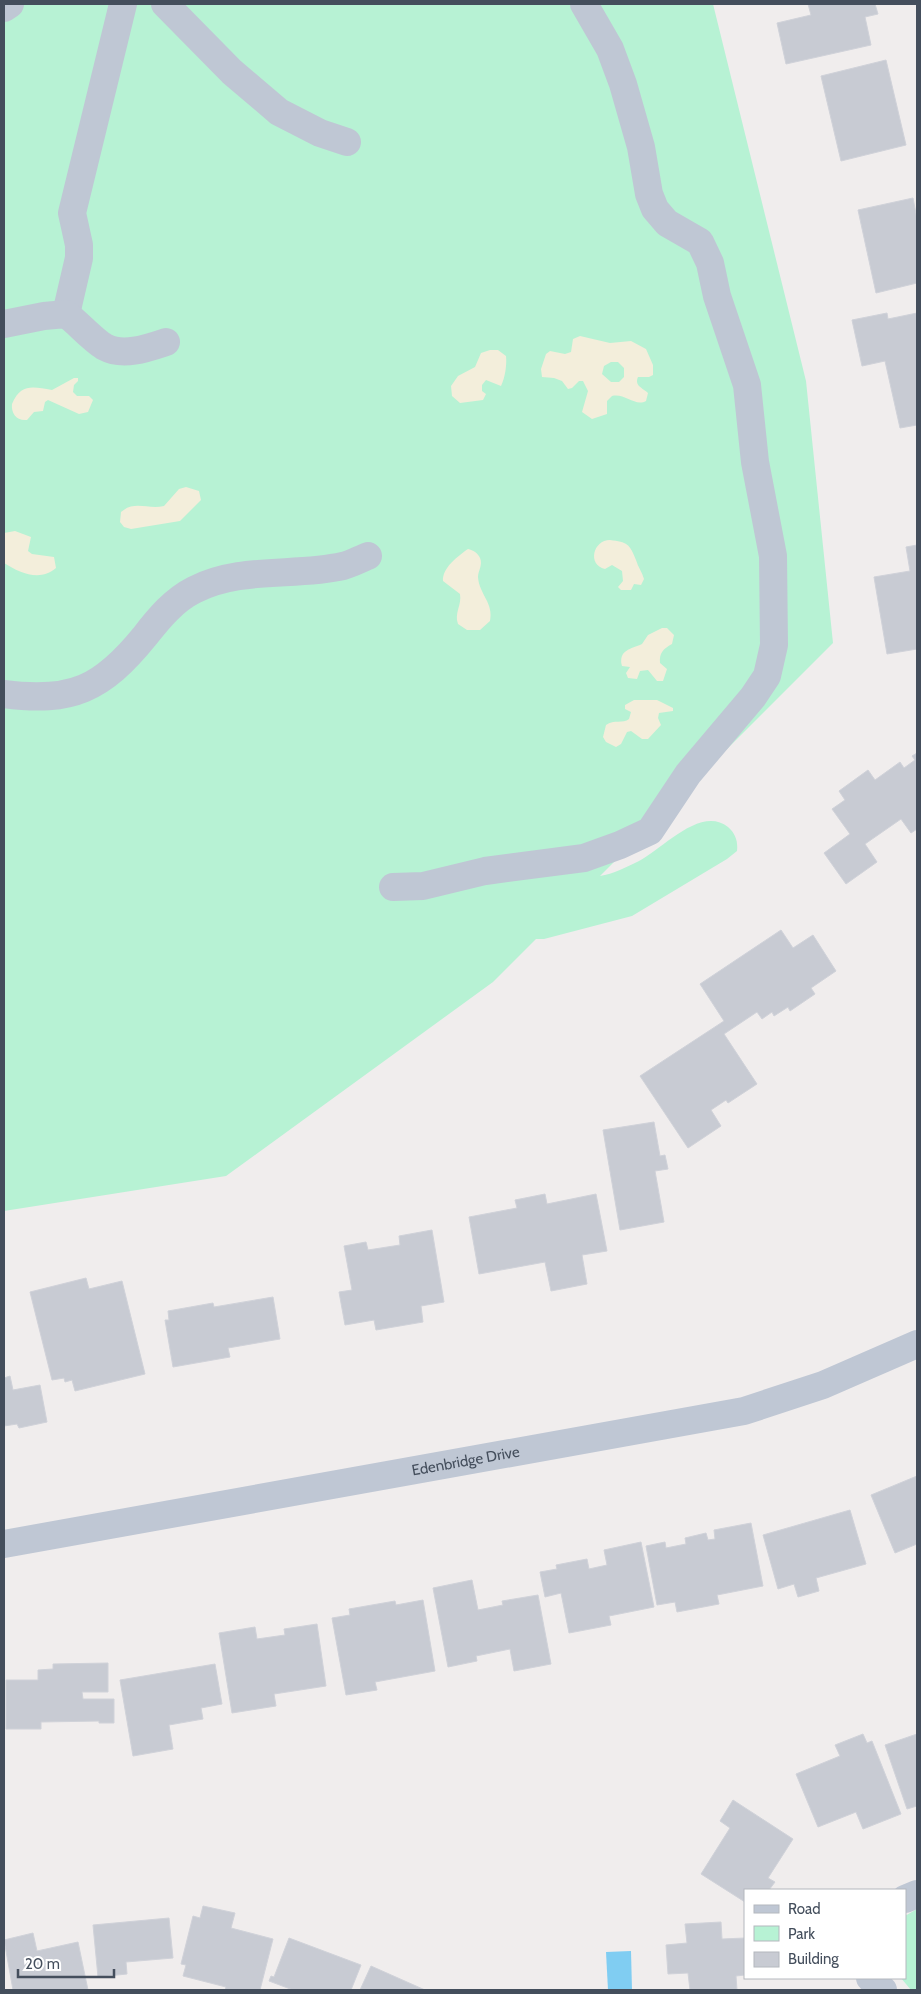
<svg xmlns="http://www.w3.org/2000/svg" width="921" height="1994" font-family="Cabin,sans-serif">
  <rect width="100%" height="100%" fill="#f0eded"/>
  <g fill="#b7f2d4">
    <path d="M 4,4 L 713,4 L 806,381 L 833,643 L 600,876 C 613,874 627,867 639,861 C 662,849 701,805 728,827 C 736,834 738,842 737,851 L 727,859 L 632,916 L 544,939 L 536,939 L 493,982 L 226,1176 L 4,1211 Z"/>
    <path d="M 917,1909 L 917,1990 L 911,1990 L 901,1978 L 905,1978 L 905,1916 Z"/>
  </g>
  <g fill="#f3eedb" fill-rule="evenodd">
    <path d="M 580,336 L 610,343 L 631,341 L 646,349 L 653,365 L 653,375 L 649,377 L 638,377 C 634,386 643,388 648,393 L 646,401 C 635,407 625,393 612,396 L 607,401 L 607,414 L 592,419 L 582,412 L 588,391 L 583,381 L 579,381 L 572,388 L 568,389 L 562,381 L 554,378 L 542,377 L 541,369 L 546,354 L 550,351 L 565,354 L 571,352 L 573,339 ZM 611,362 L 618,362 L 624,368 L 624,377 L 619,382 L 611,382 L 602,374 L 604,366 Z"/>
    <path d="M 490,350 L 498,350 L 506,356 C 507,365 505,378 501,386 L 486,380 L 482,385 L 482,391 L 486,394 L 483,400 L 460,403 L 452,396 L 451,386 L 458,376 L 475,367 L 481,353 Z"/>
    <path d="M 74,378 L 78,378 L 78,381 L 74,385 L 73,392 L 77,396 L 89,396 L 93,400 L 88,412 L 79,414 L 48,400 L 45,402 L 43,411 L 34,412 L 27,420 C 16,421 11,413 12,404 C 21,383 33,387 52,390 Z"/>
    <path d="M 186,487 L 199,491 L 201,500 L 180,521 L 131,529 L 124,527 L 120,522 L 121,512 C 135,500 148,510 164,506 L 179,489 Z"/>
    <path d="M 15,531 L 31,537 L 28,551 L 32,554 L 54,557 L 56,568 C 40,582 20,573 4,563 L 4,533 Z"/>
    <path d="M 610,540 C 627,542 630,544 636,560 C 638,567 642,572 644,579 L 641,585 L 634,584 L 631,590 L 621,590 L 618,587 L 623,581 L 622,571 L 612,565 L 605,569 C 587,565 593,540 610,540 Z"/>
    <path d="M 468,549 C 473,550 478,553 480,558 C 483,565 478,571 478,577 C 479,594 494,603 490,621 L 480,630 L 467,630 L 458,624 C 454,613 462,605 460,594 L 443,581 C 442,568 458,556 468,549 Z"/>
    <path d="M 662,628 L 667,628 L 674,635 L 672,644 C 663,649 659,653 660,663 L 667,669 L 663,681 L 657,681 L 648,670 L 640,671 L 637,679 L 628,678 L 626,673 L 630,667 L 622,666 C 618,650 631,649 642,644 L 648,635 Z"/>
    <path d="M 634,700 L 657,700 L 673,708 L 673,711 L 659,713 L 658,718 L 661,725 L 648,739 L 642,739 L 631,731 L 627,732 L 621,744 L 616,747 L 606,742 L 603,737 L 606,725 C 614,719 623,724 629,719 L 631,712 L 625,709 L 625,705 Z"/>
  </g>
  <path fill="#80cdf2" d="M 631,1951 L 632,1990 L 608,1990 L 606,1952 Z"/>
  <g fill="#c8cbd3" stroke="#d0d2d9">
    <path d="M 808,4 L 875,4 L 878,14 L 865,17 L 871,45 L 786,64 L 777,23 L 811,15 Z"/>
    <path d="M 886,60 L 906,145 L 841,161 L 821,76 Z"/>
    <path d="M 913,198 L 917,219 L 917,283 L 876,293 L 858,210 Z"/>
    <path d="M 887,313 L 888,319 L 917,313 L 917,425 L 900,428 L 885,361 L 862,366 L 852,320 Z"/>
    <path d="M 917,545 L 917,649 L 887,654 L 874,577 L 910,571 L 906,547 Z"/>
    <path d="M 917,753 L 917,829 L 911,833 L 901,819 L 865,844 L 877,862 L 846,884 L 824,853 L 850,834 L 832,809 L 845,800 L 839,791 L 868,770 L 875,780 L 900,762 L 904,768 L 915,760 L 912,756 Z"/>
    <path d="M 781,930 L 793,948 L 813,935 L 836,971 L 811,988 L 815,994 L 790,1011 L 788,1007 L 774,1016 L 772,1012 L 762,1019 L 757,1012 L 724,1034 L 757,1084 L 728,1103 L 726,1100 L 711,1110 L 721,1126 L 688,1148 L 640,1076 L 724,1021 L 700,984 Z"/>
    <path d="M 654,1122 L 660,1156 L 665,1155 L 668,1169 L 655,1171 L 664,1222 L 620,1230 L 603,1130 Z"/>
    <path d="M 545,1194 L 547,1204 L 596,1194 L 607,1251 L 582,1255 L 587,1284 L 551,1291 L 545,1262 L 479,1274 L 469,1217 L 517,1208 L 515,1200 Z"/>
    <path d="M 432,1230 L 444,1302 L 421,1306 L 423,1322 L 376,1330 L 374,1320 L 345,1325 L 339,1292 L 352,1290 L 344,1246 L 366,1242 L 368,1250 L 400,1245 L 399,1236 Z"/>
    <path d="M 86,1278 L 89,1289 L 122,1281 L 145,1374 L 75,1391 L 72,1380 L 65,1382 L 64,1378 L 52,1380 L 30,1292 Z"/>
    <path d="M 273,1297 L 280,1339 L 228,1348 L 230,1357 L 173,1367 L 165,1320 L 169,1320 L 168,1311 L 213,1303 L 214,1307 Z"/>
    <path d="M 10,1376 L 13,1390 L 40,1385 L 47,1422 L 19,1428 L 17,1424 L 4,1426 L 4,1378 Z"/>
    <path d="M 917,1476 L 917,1544 L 895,1553 L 871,1495 Z"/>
    <path d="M 850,1510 L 866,1564 L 816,1578 L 819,1591 L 798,1597 L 794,1584 L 778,1589 L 763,1535 Z"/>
    <path d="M 751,1523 L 763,1586 L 717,1595 L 719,1604 L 677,1612 L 675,1602 L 657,1605 L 646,1546 L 665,1542 L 666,1548 L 686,1544 L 685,1538 L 706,1533 L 708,1540 L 715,1539 L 714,1530 Z"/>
    <path d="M 641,1542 L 654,1607 L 609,1616 L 611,1625 L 569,1633 L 561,1593 L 545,1597 L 540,1572 L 557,1569 L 556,1565 L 587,1559 L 589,1569 L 607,1565 L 604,1550 Z"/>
    <path d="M 472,1580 L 478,1610 L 503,1605 L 502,1601 L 538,1595 L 551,1664 L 514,1671 L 510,1649 L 476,1656 L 477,1661 L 448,1667 L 433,1588 Z"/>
    <path d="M 423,1600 L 435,1671 L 375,1682 L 377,1690 L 346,1695 L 332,1618 L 350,1615 L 349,1609 L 395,1601 L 396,1605 Z"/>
    <path d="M 317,1624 L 326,1686 L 274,1694 L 276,1706 L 232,1713 L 219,1633 L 255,1627 L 257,1639 L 285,1635 L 284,1629 Z"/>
    <path d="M 108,1663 L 108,1692 L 82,1692 L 83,1699 L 114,1699 L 114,1723 L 99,1723 L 99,1721 L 41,1722 L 41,1729 L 6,1729 L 6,1680 L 38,1680 L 38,1670 L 53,1669 L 53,1664 Z"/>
    <path d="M 215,1664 L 222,1704 L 201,1708 L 203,1719 L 169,1725 L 173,1749 L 133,1756 L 120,1680 Z"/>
    <path d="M 863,1734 L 867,1743 L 872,1741 L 901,1814 L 863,1829 L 856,1812 L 818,1827 L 796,1774 L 840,1756 L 835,1745 Z"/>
    <path d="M 917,1734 L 917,1806 L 907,1809 L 885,1745 Z"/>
    <path d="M 733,1800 L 793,1839 L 768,1878 L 775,1882 L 769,1890 L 745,1890 L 745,1902 L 701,1874 L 730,1828 L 720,1821 Z"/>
    <path d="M 203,1906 L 235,1913 L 231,1928 L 273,1939 L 260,1990 L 225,1990 L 226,1987 L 183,1976 L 186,1965 L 181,1964 L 193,1916 L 200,1918 Z"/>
    <path d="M 169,1918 L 173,1958 L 126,1962 L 127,1974 L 98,1977 L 93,1925 Z"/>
    <path d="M 721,1922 L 722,1939 L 745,1938 L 745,1975 L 736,1976 L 737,1990 L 690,1990 L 688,1973 L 668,1974 L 666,1945 L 687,1943 L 685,1924 Z"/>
    <path d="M 33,1933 L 37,1951 L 78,1942 L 88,1990 L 13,1990 L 4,1940 Z"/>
    <path d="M 289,1938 L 361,1965 L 351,1990 L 293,1990 L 269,1981 L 271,1976 L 274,1977 Z"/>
    <path d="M 371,1966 L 425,1990 L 360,1990 Z"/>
  </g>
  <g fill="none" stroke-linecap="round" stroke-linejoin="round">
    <g stroke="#bfc7d4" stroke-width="28">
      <path d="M 165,4 L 232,72 L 279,112 L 320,133 L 347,142"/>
      <path d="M 4,8 L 10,4"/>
      <path d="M 66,314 L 79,258 L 79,245 L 72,213 L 123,4"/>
      <path d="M 4,324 L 44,316 L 66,314 C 77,322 95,342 105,347 C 123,357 148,348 166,342"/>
      <path d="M 4,694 C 72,703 102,689 145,636 C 159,618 174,600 194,590 C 240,566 295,577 343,566 C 351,564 360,559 368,556"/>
      <path d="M 393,887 L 423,886 L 485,871 L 584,858 L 620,845 L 650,831 L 688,774 L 753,697 L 767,676 L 774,645 L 773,556 L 755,462 L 747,385 L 717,296 L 710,263 L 700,242 L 667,223 L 655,209 L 649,194 L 641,147 L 623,84 L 610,49 L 584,4"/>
      <path id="s1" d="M 4,1544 L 744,1411 L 823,1385 L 917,1344"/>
      <path d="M 905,1899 L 917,1894"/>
      <path d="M 870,1978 L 883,1990"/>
    </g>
  </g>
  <g text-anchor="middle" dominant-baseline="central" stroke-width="4.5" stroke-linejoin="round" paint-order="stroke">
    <g font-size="15" fill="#444e5c" stroke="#fff">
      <text stroke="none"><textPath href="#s1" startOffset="469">Edenbridge Drive</textPath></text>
    </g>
  </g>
  <rect width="921" height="1994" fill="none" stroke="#444e5c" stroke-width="10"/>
  <rect x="744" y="1889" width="162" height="90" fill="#ffffff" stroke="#b4b8be"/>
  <rect x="754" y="1905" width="25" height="8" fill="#bfc7d4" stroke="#b4b8be"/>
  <text x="788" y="1914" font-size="15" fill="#444e5c">Road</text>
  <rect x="754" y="1926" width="25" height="15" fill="#b7f2d4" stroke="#b4b8be"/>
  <text x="788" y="1939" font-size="15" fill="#444e5c">Park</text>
  <rect x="754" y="1952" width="25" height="15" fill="#c8cbd3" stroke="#b4b8be"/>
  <text x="788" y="1964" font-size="15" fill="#444e5c">Building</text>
  <path d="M18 1969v8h96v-8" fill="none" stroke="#444e5c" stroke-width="2.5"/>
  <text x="25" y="1969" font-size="15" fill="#444e5c" stroke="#ffffff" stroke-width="4" paint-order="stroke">20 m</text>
</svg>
